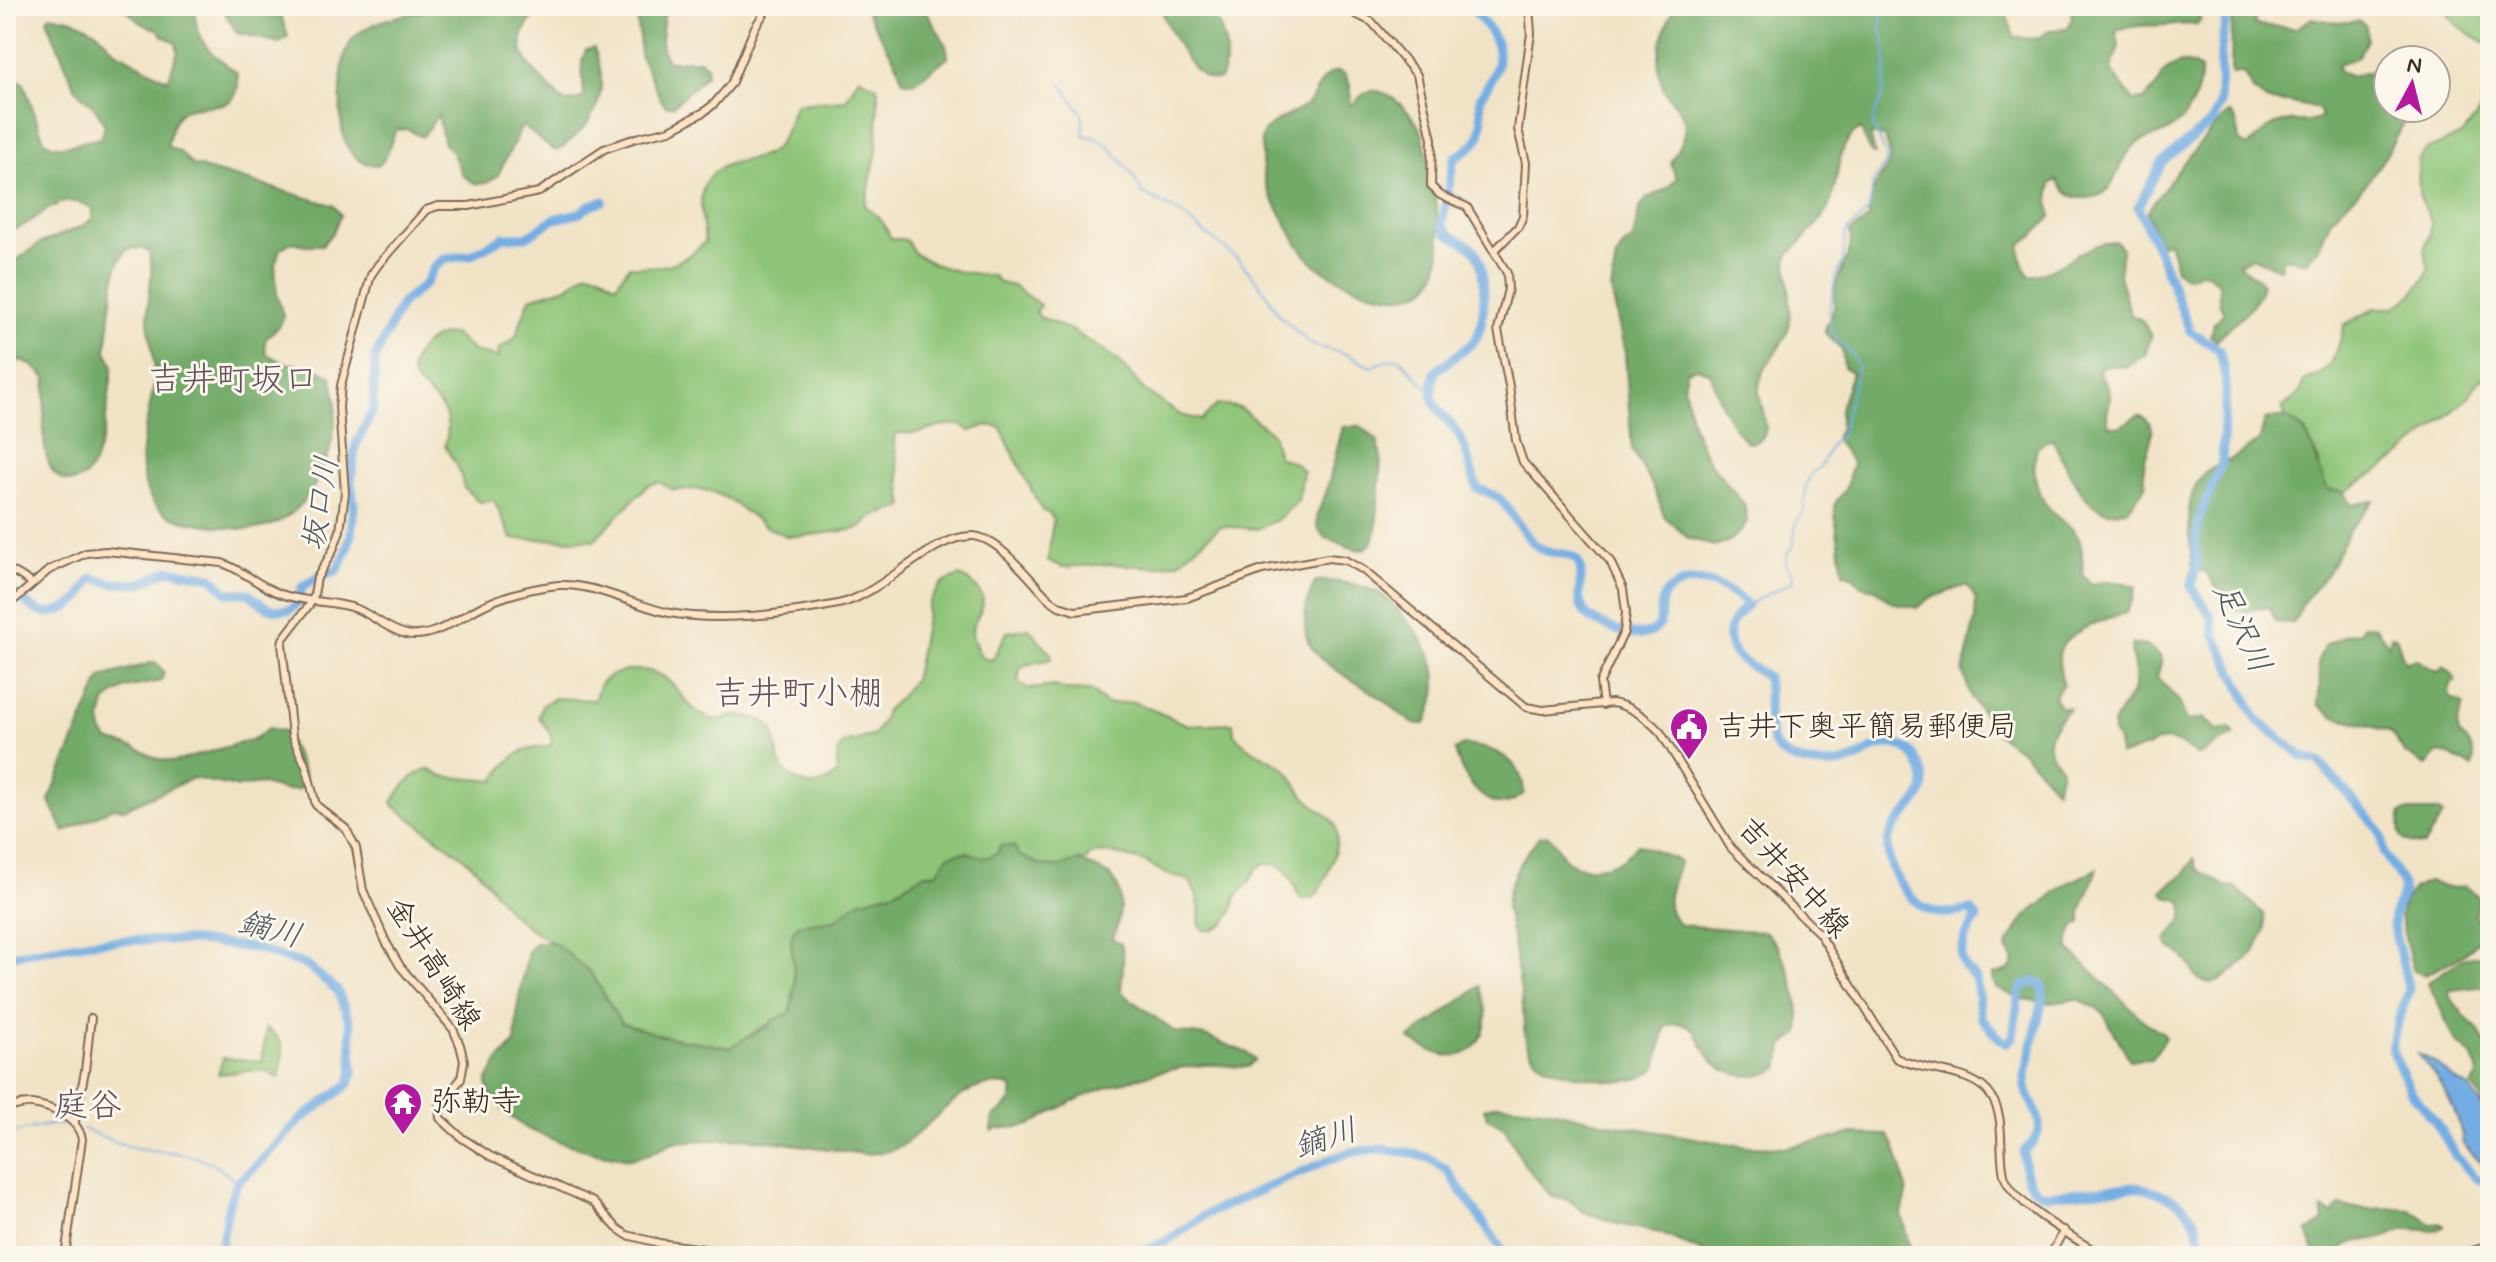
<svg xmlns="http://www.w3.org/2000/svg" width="2496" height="1262" font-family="Mynerve,'Klee One',sans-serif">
  <rect width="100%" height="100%" fill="#fbf7ec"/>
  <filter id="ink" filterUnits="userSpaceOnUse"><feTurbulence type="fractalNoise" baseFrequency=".0125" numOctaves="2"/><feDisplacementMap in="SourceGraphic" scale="16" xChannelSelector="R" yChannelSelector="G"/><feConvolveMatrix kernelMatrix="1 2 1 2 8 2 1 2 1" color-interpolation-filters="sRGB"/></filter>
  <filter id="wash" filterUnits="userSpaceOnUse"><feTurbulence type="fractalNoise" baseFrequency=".006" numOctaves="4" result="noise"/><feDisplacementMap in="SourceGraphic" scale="32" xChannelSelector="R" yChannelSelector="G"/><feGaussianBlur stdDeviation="1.8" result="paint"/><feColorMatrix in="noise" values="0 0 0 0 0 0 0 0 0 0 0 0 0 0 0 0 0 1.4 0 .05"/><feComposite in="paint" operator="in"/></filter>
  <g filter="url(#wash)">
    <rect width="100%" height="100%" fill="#f1e3c6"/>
    <g fill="#8dc477" stroke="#64774a" stroke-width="2">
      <path d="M 2444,6 L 2490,6 L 2490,45 C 2473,36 2450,25 2444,6 Z"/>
      <path d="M 2490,70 L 2490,383 L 2481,378 L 2466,400 L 2398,458 L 2345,492 L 2328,490 L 2320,477 L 2319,461 L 2305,431 L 2286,418 L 2282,407 C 2291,401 2303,395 2302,383 C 2308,376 2313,378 2320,374 C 2336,363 2340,342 2344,325 L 2376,308 L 2392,308 L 2406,301 L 2424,280 L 2429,269 L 2424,250 L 2430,234 L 2431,221 L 2419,194 L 2418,160 L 2426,150 L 2462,135 L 2479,113 Z"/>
      <path d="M 859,77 L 877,87 L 878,92 L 877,151 L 865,205 L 882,221 L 891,238 L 906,240 L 915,254 L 934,264 L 956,271 L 993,276 L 1000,283 L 1013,286 L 1040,305 L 1036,312 L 1040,317 L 1073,331 L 1119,361 L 1144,390 L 1181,415 L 1201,420 L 1218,404 L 1240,408 L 1272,433 L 1278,457 L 1295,463 L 1303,472 L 1298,501 L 1277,520 L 1257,529 L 1221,526 L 1179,562 L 1155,567 L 1112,564 L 1063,567 L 1048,561 L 1053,519 L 1049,513 L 1042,511 L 1000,427 L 987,425 L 970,431 C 955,418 939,428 921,432 C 913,434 904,433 895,433 L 894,442 L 904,507 L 873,516 L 862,527 L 851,530 L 802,536 L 787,536 L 766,527 L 728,499 L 713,492 L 698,489 L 673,490 L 659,482 L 648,485 L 594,540 L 512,539 L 494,500 L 479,502 L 464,488 L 460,472 L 445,446 C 448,434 450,422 443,410 C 431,388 394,381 421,349 C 431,337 439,334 454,334 L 473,351 L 499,358 L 498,350 L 515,338 L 530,298 L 567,287 L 587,272 L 600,274 L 616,285 L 629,266 C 663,269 680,266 705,242 C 702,209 690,176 732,163 C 743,160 759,159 769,153 C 783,145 789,119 796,104 L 846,100 Z"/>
      <path d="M 959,576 C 972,580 988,595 981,610 C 978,619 971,624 972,634 C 973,642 978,651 982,658 L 992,660 L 1007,632 L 1029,628 L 1051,654 L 1051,659 L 1025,665 L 1020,668 L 1018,682 L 1029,689 L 1055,686 L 1067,690 L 1092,691 L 1106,704 L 1134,702 L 1188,725 L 1233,723 L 1234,734 C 1247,751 1263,754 1280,765 C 1292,772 1295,784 1303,794 C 1311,805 1322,810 1331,819 C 1347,834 1326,880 1316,895 L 1312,899 L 1300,898 C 1291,880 1289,862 1263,864 L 1256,869 L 1249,883 L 1236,896 L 1232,912 L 1224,924 L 1213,930 L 1203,930 L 1199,923 C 1201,906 1198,895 1189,880 L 1167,874 L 1145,862 L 1112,853 L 1091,854 L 1087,860 C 1078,861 1071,864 1062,867 C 1043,872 1016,855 999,848 L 998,853 L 986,858 L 966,852 L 954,854 L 948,856 L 937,873 L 925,874 L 893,892 L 859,901 L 844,915 L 827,923 L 817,923 L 791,939 L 795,985 L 790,1013 C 771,1023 748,1034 731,1048 L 662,1036 L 620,1023 L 591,973 L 557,945 L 529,928 L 510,912 L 478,871 L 464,858 L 394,806 L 392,802 C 403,788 411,773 428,769 L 441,776 L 494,781 C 511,755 518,749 549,746 L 552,743 L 551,735 L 539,717 L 542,705 L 555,698 L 594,700 C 597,695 597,688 601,683 C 608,675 624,670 635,670 C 681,669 675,705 709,718 C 719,721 723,719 733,716 C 743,714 760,718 768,724 C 781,734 770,764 793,778 C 799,781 804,785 810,785 C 821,786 830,781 837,773 C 835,736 845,745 874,735 L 882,722 L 886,710 L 899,698 L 915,677 L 929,603 L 941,584 Z"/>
      <path d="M 266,1028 C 289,1043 283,1054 279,1078 C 257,1063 242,1074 218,1074 L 223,1058 L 262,1061 Z"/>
    </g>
    <g fill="#72aa68" stroke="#566a43" stroke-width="2">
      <path d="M 123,6 L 195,6 C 194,43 210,52 237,73 C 246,122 194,96 178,115 C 171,124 170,136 167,146 L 180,152 L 192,165 L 333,205 L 341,215 L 333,232 L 322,245 L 305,245 L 292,242 L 280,249 L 275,264 L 277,296 L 283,315 L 281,323 L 265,340 L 266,354 L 285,363 L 314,367 L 332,377 C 333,387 336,398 336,407 C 335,453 312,517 261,528 C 244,532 219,526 201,524 C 182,521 159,516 150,497 C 131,460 149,422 154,384 C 157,362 149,340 148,318 C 147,295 155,274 149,251 L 141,248 L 126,249 L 117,266 L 113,290 L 106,351 L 113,365 L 104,433 L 94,464 L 85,477 L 73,482 C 69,481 64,481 61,479 C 35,462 46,405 46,378 L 33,366 L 21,360 L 6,368 L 6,268 L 39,244 L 80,227 L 92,219 L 93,209 C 57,185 40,225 6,232 L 6,71 L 24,84 L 44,141 C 64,153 80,140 101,138 L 105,126 L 96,109 L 76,90 L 47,20 L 50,15 L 75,20 L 96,31 L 115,51 L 168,80 L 178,51 L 176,43 L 163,36 L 158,29 C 143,27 133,17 123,6 Z"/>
      <path d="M 221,6 L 278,6 L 288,37 L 280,43 L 237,33 Z"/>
      <path d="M 431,6 L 545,6 C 497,46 533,69 564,102 L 576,101 L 584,96 L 582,61 L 586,50 L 594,48 C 612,93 595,125 557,151 C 542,145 536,134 522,126 L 498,175 L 487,183 L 476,184 L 463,176 L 451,150 L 444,144 L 438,115 L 422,137 L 407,129 L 396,130 L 385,158 L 379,165 C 337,165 340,117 341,88 C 342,70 342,55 352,40 C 367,20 403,16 426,10 Z"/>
      <path d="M 635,6 L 666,6 C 664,22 655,48 668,61 L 700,60 L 707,66 L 706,75 L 673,106 L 666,106 L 661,100 L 640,55 L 639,34 Z"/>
      <path d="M 863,6 L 925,6 C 929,24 948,38 948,57 L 914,83 L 903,81 L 897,64 Z"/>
      <path d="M 1160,6 L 1212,6 C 1221,31 1234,54 1220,79 C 1194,87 1167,26 1160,6 Z"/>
      <path d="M 1675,6 L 1969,6 L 1976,15 C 1986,9 1997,12 2007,16 L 2014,37 C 2031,38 2037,43 2049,30 L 2067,29 C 2072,21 2074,15 2068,6 L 2190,6 L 2201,19 L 2197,24 L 2137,26 L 2116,30 L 2119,46 L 2111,70 L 2134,101 L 2144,100 L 2159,83 L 2164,72 C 2177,63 2187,58 2200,69 C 2202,92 2187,121 2167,131 C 2156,137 2141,138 2133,147 C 2113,166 2119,197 2086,198 C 2070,198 2065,193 2057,180 L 2051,184 L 2049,201 L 2051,217 L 2034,235 L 2021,244 C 2019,257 2022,266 2030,276 C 2061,271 2084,243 2115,241 L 2122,248 L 2119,276 L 2131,315 L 2142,320 L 2151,336 L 2145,355 L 2125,367 L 2106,365 L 2098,370 C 2101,378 2109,384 2110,393 C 2111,405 2104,414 2108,425 L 2119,427 L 2139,415 C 2165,427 2145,446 2144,466 C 2143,472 2145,479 2146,485 L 2128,509 C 2123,510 2114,513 2109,512 C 2082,508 2063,460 2052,438 L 2037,447 C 2031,471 2035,493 2052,512 C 2061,522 2073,526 2079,539 C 2083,547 2082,566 2083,576 L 2092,584 C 2109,581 2120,580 2136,587 L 2133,599 L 2126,613 C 2107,618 2066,631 2060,651 C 2057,662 2061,674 2063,684 L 2054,696 L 2060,707 L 2069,708 C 2058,721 2043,735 2051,754 C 2055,760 2059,763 2061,770 L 2056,789 L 2022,751 L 2000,736 L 1972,699 L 1963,673 L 1975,619 L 1976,599 L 1967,585 L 1928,599 L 1917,608 L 1891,602 L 1876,589 L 1861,586 L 1854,577 L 1843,573 L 1835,516 L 1835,503 L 1845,490 L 1853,464 L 1835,439 L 1840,428 L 1840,409 L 1852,373 L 1844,367 L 1842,349 L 1825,333 C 1825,323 1831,318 1834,308 C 1836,302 1833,295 1835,288 C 1840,268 1854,255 1850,232 L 1868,219 C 1870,210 1870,200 1873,192 C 1881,167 1899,168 1884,137 L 1870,134 L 1875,154 L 1871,153 L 1861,129 C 1833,142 1841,184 1828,208 C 1818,226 1800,242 1787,257 C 1787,277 1792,303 1790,320 C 1788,345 1762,362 1759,387 C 1757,407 1781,441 1748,443 C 1728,425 1718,398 1710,373 L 1697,368 L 1686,371 L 1684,387 L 1693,427 L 1707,459 L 1744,504 L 1747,521 L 1741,531 L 1729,541 L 1714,546 L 1688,538 L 1664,516 L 1654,488 L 1632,450 L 1625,353 L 1611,290 L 1616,258 L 1623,247 L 1633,239 L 1639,209 L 1647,198 L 1667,189 L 1677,178 L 1670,163 C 1675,151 1685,143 1685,129 C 1686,113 1673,104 1665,91 C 1651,66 1663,30 1675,6 Z"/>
      <path d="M 2239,6 L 2258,6 L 2254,24 C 2267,28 2281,25 2295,29 L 2312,18 L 2338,23 L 2358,21 L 2366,26 L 2367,40 L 2358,57 L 2338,64 L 2339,72 L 2351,77 L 2388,66 L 2388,108 L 2405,108 L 2407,118 L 2382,161 L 2365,185 L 2331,219 L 2318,249 L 2305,262 L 2283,258 L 2280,269 L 2252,257 L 2239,264 L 2262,282 C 2260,307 2231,322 2217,341 L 2210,335 L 2213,324 L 2224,313 L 2219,302 L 2219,284 L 2207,273 L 2199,272 C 2188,280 2185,278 2175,270 L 2174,258 L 2169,242 L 2161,244 L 2156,236 L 2147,212 C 2167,183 2188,157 2211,131 C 2218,124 2220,118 2229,113 L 2236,121 L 2239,141 L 2248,146 C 2259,137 2267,125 2282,122 C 2296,119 2309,125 2322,117 L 2319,109 L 2287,102 L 2268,101 L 2253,90 L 2243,73 L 2231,74 L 2232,21 Z"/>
      <path d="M 1338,71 L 1345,74 L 1350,85 L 1351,106 C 1355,103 1360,96 1365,93 C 1386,82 1417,118 1423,135 C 1429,169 1444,230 1439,262 C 1430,325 1341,286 1312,262 C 1298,249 1292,232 1282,216 C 1268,191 1262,184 1262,154 C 1262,149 1260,140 1262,136 C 1266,123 1295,114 1306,105 C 1318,94 1321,73 1338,71 Z"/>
      <path d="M 2277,417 C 2315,419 2314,466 2328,490 L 2345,492 L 2351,505 L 2374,501 L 2350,529 L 2327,574 L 2304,601 L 2294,623 L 2276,622 L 2270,608 L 2253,608 L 2245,613 L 2231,607 L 2205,571 L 2193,570 C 2191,540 2180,497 2205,473 C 2213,466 2224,464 2233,458 C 2243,453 2247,446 2259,442 L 2265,420 Z"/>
      <path d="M 1343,426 L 1360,426 L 1377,440 L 1381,458 L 1376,532 C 1365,565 1349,543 1325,538 L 1317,526 L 1317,514 L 1326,493 Z"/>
      <path d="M 1316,581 C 1336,580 1364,584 1382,595 C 1389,599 1395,607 1400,613 C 1433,647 1448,679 1425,724 L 1414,724 C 1403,717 1395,709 1385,701 C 1364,685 1318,665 1308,641 C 1301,624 1307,595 1316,581 Z"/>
      <path d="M 2363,626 L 2375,626 L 2389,645 L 2391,636 L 2396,637 L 2405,663 L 2416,659 L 2434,670 L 2440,670 L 2442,666 C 2449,668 2453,675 2456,681 L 2451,684 L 2449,693 L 2451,699 L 2464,704 L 2457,724 L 2459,734 C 2470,741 2476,754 2473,767 L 2449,755 L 2439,753 L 2426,766 L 2406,754 L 2389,731 L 2333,716 L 2318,704 L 2320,682 L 2318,660 L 2325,645 L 2345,635 L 2360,632 Z"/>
      <path d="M 2132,645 C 2146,644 2154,648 2162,659 L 2157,677 L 2179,701 L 2186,719 L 2189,721 L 2204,718 L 2219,731 L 2230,728 L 2235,734 L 2200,755 L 2196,755 C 2183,744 2164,733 2149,747 C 2138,748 2128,756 2119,755 C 2118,751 2119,747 2118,743 C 2117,738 2113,736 2113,731 C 2111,715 2133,701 2135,683 C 2137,667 2129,658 2132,645 Z"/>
      <path d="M 155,662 L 164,672 L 161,681 L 126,688 L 112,696 L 105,703 L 101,718 L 102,731 L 108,740 L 136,748 L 158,759 L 174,762 L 254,739 L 269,728 L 284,731 L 304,772 L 305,781 L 298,790 L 283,790 L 263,784 L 236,787 L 193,778 L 124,809 L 113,808 L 64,832 L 49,800 L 101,677 Z"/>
      <path d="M 1463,745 C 1494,747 1522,758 1524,793 C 1493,823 1461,780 1455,750 Z"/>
      <path d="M 2406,811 L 2439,811 L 2443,815 L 2424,845 C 2400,844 2396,835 2401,813 Z"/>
      <path d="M 1548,835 C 1557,842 1560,854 1568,861 C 1581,872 1610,867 1624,858 C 1629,854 1633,848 1638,844 L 1680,861 C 1672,885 1659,906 1680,925 L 1766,932 C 1771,939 1778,946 1781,953 C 1791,972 1803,1013 1799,1034 L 1784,1044 L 1779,1068 C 1759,1081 1726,1078 1710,1058 C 1697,1040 1695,1014 1665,1027 L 1656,1069 C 1636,1084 1616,1083 1592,1078 C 1574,1075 1549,1072 1535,1058 C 1521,1043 1525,1017 1522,999 C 1517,968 1513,937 1506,908 C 1507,882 1523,856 1539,837 Z"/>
      <path d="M 1001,845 L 1015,847 L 1018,855 L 1041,865 L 1056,867 L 1078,861 C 1088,865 1105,870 1112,878 C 1126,893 1120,922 1112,939 L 1121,944 C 1126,958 1121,976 1121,992 L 1175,1032 L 1205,1036 L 1248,1053 L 1255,1059 L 1248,1067 C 1234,1067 1219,1064 1205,1065 C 1159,1068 1096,1088 1056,1110 C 1048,1113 1042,1119 1034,1123 C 1021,1130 1005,1125 992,1131 L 992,1119 C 1002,1109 1018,1101 1011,1086 C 963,1074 936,1124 901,1146 C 890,1153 877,1153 865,1154 L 747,1138 L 673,1142 L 649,1154 L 630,1159 L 596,1153 L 557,1141 L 525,1128 L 504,1111 L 489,1093 L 487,1081 L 500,1059 L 515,1043 L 518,1003 L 528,951 L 535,943 L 547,941 L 557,945 L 591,973 L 621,1023 L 662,1036 L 731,1048 L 740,1041 L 771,1025 L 771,1021 L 790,1013 L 795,985 L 791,939 L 793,931 L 798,925 L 835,920 L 859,901 L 893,892 L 925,874 L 937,873 L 948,856 L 954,854 L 966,852 L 986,858 L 998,853 Z"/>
      <path d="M 2194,858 L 2197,869 L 2225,886 L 2236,887 L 2264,915 L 2265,930 L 2254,954 L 2220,981 L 2213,983 L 2203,982 L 2197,978 L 2192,968 L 2181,954 L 2169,948 L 2166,940 C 2176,924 2188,924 2182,901 L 2167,897 L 2162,891 L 2184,874 Z"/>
      <path d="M 2097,869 L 2081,911 L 2081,922 C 2070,928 2068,938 2069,949 L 2144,1021 L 2163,1033 L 2166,1038 L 2151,1059 L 2130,1060 L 2105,1016 L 2097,1008 L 2078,999 L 2052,1003 L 2021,999 L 1997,989 L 1992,979 L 1993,974 C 2003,972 2011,972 2014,961 L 2007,948 L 2008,943 L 2026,916 L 2066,884 Z"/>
      <path d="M 2429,881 C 2435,883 2443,888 2449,888 C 2469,888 2460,880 2479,898 L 2475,914 L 2482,929 L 2479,939 L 2465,954 L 2425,975 L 2414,971 L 2412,966 L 2400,916 L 2404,901 L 2414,888 Z"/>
      <path d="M 2479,956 L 2490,958 L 2490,987 C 2476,986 2464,989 2450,990 L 2449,995 L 2465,1017 L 2478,1029 L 2485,1043 L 2490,1046 L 2490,1113 L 2478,1093 L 2471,1086 L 2478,1078 L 2478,1069 L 2472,1055 L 2456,1042 L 2428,982 L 2462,959 Z"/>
      <path d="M 1480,986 C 1482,994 1485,1003 1486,1011 C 1488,1032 1474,1057 1451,1056 C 1436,1055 1421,1046 1409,1039 Z"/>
      <path d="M 1498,1104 L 1551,1110 L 1606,1123 L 1742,1146 L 1789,1147 L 1850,1134 L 1887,1135 L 1894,1145 L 1903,1174 L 1907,1195 L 1901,1214 L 1912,1256 L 1711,1256 L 1660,1233 L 1618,1224 L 1582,1211 L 1569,1200 L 1552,1197 L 1524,1164 L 1505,1128 L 1487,1117 L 1484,1109 Z"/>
      <path d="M 2339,1206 L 2365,1209 L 2401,1208 L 2410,1210 L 2431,1224 L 2439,1222 L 2444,1226 C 2434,1234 2419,1228 2406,1229 C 2400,1230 2394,1234 2388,1236 C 2369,1242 2347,1237 2335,1256 L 2316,1256 L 2307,1232 L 2324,1221 L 2322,1209 L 2333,1214 Z"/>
    </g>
    <path fill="#73ade3" stroke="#576c80" stroke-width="2" d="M 2417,1054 C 2437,1059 2451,1081 2468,1087 L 2490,1115 L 2490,1168 L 2485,1167 L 2463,1144 C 2461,1113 2439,1077 2417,1054 Z"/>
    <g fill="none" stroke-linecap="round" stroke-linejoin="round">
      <g stroke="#73ade3" stroke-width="2">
        <path d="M 1062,85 L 1082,113 L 1084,135 L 1098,139 L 1107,144 L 1130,171 L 1143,194 L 1177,211 L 1238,259 L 1261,286 L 1280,316 L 1312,345 L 1346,354 L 1371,367 C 1404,353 1395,356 1419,379 C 1423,384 1429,387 1434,392"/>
        <path d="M 1747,605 L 1792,582 L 1793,576 L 1786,564 L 1787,554 L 1793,545 L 1796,523 L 1804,512 L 1806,485 L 1812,473 L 1821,466 L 1832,443 L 1840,436 L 1858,367 L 1852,354 L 1836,339 L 1831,330 L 1829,313 L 1836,275 L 1843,262 L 1845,236 L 1849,229 L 1869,211 L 1873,182 L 1886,163 L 1887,156 L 1873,126 L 1874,115 L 1883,96 L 1886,70 L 1885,43 L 1881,29 L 1883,6"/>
        <path d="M 84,1129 C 101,1136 118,1145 137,1148 C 180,1155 203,1149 237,1183"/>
        <path d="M 6,1134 L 54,1124 L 72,1125"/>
      </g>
      <g stroke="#73ade3" stroke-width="9">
        <path d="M 1472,6 C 1478,18 1489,27 1494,38 C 1505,60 1492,80 1480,98 C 1482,130 1487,141 1454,158 L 1442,225 C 1449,240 1466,239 1475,251 C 1487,266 1487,326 1474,341 C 1466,350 1445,363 1435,372 C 1424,412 1448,412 1461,439 C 1468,455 1471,471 1477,488 C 1484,492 1493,493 1499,498 C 1514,513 1521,534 1538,547 C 1549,556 1570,550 1578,562 C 1586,572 1574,592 1583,610 C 1589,623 1631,637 1645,634 C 1652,633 1656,630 1660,624 C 1661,616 1660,606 1663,599 C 1665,592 1671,589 1677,586 C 1701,573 1730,589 1747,605 C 1729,620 1720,641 1740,659 C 1748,666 1759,670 1767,677 C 1770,699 1765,724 1774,744 C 1779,754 1789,758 1799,761 C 1816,766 1836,766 1853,760 C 1859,758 1864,754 1869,751 C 1893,737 1912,745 1922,771 C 1933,803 1896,813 1889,839 C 1882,864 1909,905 1934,912 C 1945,915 1959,912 1971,910 L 1977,918 L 1965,937 L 1961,957 L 1965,967 L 1976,979 L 1981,1017 L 2000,1039 L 2006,1043 L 2013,1037 L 2019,993 L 2023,986 L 2035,981 C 2044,985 2043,990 2043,999 L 2025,1077 C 2024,1107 2058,1121 2024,1151 C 2023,1170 2027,1191 2048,1195 L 2130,1187 C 2156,1188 2191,1202 2198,1230 C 2201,1238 2199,1247 2197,1256"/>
        <path d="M 2228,6 L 2221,50 L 2220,104 L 2212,122 L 2162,162 L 2138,207 L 2160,254 L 2190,331 L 2220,350 L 2226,383 L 2222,462 L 2200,516 L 2195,544 L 2197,564 L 2191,586 L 2211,615 L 2215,635 L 2257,720 L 2302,756 L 2319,762 L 2377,827 L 2382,836 L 2384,853 L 2403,884 L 2403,892 L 2394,913 L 2393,925 L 2409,990 L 2394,1034 L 2392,1051 L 2411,1092 L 2435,1121 L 2456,1156 L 2476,1178 L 2485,1181 L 2490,1180"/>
        <path d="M 6,591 C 20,593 26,605 38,611 C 50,617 70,608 79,599 C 85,593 86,584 93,578 L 111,583 L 139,584 L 169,570 L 212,577 L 227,593 L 248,593 L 266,607 L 276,610 L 289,610 L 299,603 L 302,587 L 316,578 L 337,571 L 346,553 L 351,534 L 354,506 L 351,481 L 355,447 L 373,410 L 375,358 L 401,304 L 425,284 L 435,266 L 444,259 L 471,255 L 504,237 L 526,237 L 554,219 L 580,213 L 590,205 L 603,201"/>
        <path d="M 6,956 L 91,942 L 130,940 L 195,941 L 254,948 L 306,965 L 337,990 L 350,1022 L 353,1072 L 349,1084 L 301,1119 L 257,1165 L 237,1183 L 229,1203 L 221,1245 L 222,1256"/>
        <path d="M 1131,1256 L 1167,1241 L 1205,1215 L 1326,1161 L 1350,1152 L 1378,1149 L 1406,1152 L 1429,1158 L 1447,1170 L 1506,1256"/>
      </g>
    </g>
  </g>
  <g filter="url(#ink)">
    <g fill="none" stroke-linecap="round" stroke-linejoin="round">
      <defs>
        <g id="secondary">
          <path d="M 1339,6 L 1372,22 L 1417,75 L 1432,139 L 1431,186 L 1440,195 L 1467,207 L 1507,273 L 1508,289 L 1498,330 L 1509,386 L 1516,441 L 1523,462 L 1610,561 L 1623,589 L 1626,612 L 1624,632 L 1600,682 L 1603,705"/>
          <path d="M 1494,251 L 1518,227 L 1523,216 L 1526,163 L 1518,129 L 1531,33 L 1529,6"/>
          <path d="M 6,571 L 16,573 L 32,583"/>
          <path d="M 6,607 L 49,570 L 86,553 L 106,551 L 222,563 C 243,570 260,587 281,594 C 305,603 333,600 357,609 C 374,616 388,630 406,634 C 434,641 464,613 489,603 C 509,594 537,587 559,585 C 594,583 635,606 670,613 C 718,622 790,614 838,604 C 880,596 931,536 971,536 C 997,535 1031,581 1049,599 L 1059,606 L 1075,611 L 1187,598 L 1262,570 L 1328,558 L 1345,560 L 1363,570 L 1526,707 L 1543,710 L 1612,703 C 1631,706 1648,719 1661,733 L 1731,848 L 1819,933 L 1896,1058 C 1923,1072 1968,1069 1988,1092 C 2007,1114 1998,1148 2004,1175 C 2011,1204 2077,1239 2103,1256"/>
          <path d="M 6,1108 C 14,1107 23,1103 32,1104 C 52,1107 78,1118 82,1139 L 65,1256"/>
          <path d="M 75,1122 L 85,1071 L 91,1018"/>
          <path d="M 757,1256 L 659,1243 L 627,1235 L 617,1228 L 593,1202 L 490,1156 L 462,1138 L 440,1118 L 439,1106 L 461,1079 L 464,1061 L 460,1045 L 453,1029 L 400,966 L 386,942 L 363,890 L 356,848 L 346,829 L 316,805 L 306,766 L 292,736 L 282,644 L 283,639 L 313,600 L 317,578 L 333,550 L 340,531 L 345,493 L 339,407 L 341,385 L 371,275 L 378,265 L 426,210 L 438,206 L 469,206 L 539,192 L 604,149 L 636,138 L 670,130 L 704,112 L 714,104 L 731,84 L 755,27 L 769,6"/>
          <path d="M 2050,1256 L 2064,1230"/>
          <path d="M 2453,1256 L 2490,1246"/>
        </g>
      </defs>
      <use href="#secondary" stroke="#7b6b59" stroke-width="10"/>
      <use href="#secondary" stroke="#ffe4c6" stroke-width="6"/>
    </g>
  </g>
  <defs>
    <symbol id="civic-pin" viewBox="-11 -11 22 30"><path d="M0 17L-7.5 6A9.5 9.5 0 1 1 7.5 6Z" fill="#b5179e" stroke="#fbf7ec"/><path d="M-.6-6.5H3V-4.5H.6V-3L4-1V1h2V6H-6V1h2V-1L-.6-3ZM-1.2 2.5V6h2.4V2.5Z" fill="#fff"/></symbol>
    <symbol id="temple-pin" viewBox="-11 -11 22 30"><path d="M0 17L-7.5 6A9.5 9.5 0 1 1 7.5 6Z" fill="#b5179e" stroke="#fbf7ec"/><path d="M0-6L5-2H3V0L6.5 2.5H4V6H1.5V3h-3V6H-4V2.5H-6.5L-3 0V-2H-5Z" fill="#fff"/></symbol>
  </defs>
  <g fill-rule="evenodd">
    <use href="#civic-pin" x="1667" y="705" width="44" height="60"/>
    <use href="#temple-pin" x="381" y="1080" width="44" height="60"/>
  </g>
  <g text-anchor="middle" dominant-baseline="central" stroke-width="6" stroke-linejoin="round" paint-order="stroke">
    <g font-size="30" fill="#3b2a1e" stroke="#fbf7ec" text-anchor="start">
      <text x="1717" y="727">吉井下奥平簡易郵便局</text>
      <text x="431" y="1102">弥勒寺</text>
    </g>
    <g font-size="30" fill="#3b2a1e" stroke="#fbf7ec">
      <text transform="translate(1793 878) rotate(48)">吉井安中線</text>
      <text transform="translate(433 964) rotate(58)">金井高崎線</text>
    </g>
    <g font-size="32" font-style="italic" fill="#4f5863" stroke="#fbf7ec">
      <text transform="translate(321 504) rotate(-81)">坂口川</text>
      <text transform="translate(2241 628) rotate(65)">足沢川</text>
      <text transform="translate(270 930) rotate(15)">鏑川</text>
      <text transform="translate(1326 1139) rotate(-17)">鏑川</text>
    </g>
    <g font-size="34" fill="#63515d" stroke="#fbf7ec">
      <text x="233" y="380">吉井町坂口</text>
      <text x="798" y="694">吉井町小棚</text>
      <text x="88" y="1106">庭谷</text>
    </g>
  </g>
  <rect width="2496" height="1262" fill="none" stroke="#fbf7ec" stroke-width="32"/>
  <g transform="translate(2412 84) rotate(7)"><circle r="38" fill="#fbf7ec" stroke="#aea59a" stroke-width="2"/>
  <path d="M0-6L14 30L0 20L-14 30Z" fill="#b5179e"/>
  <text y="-12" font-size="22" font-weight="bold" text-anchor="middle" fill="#3b2a1e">N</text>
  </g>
</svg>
